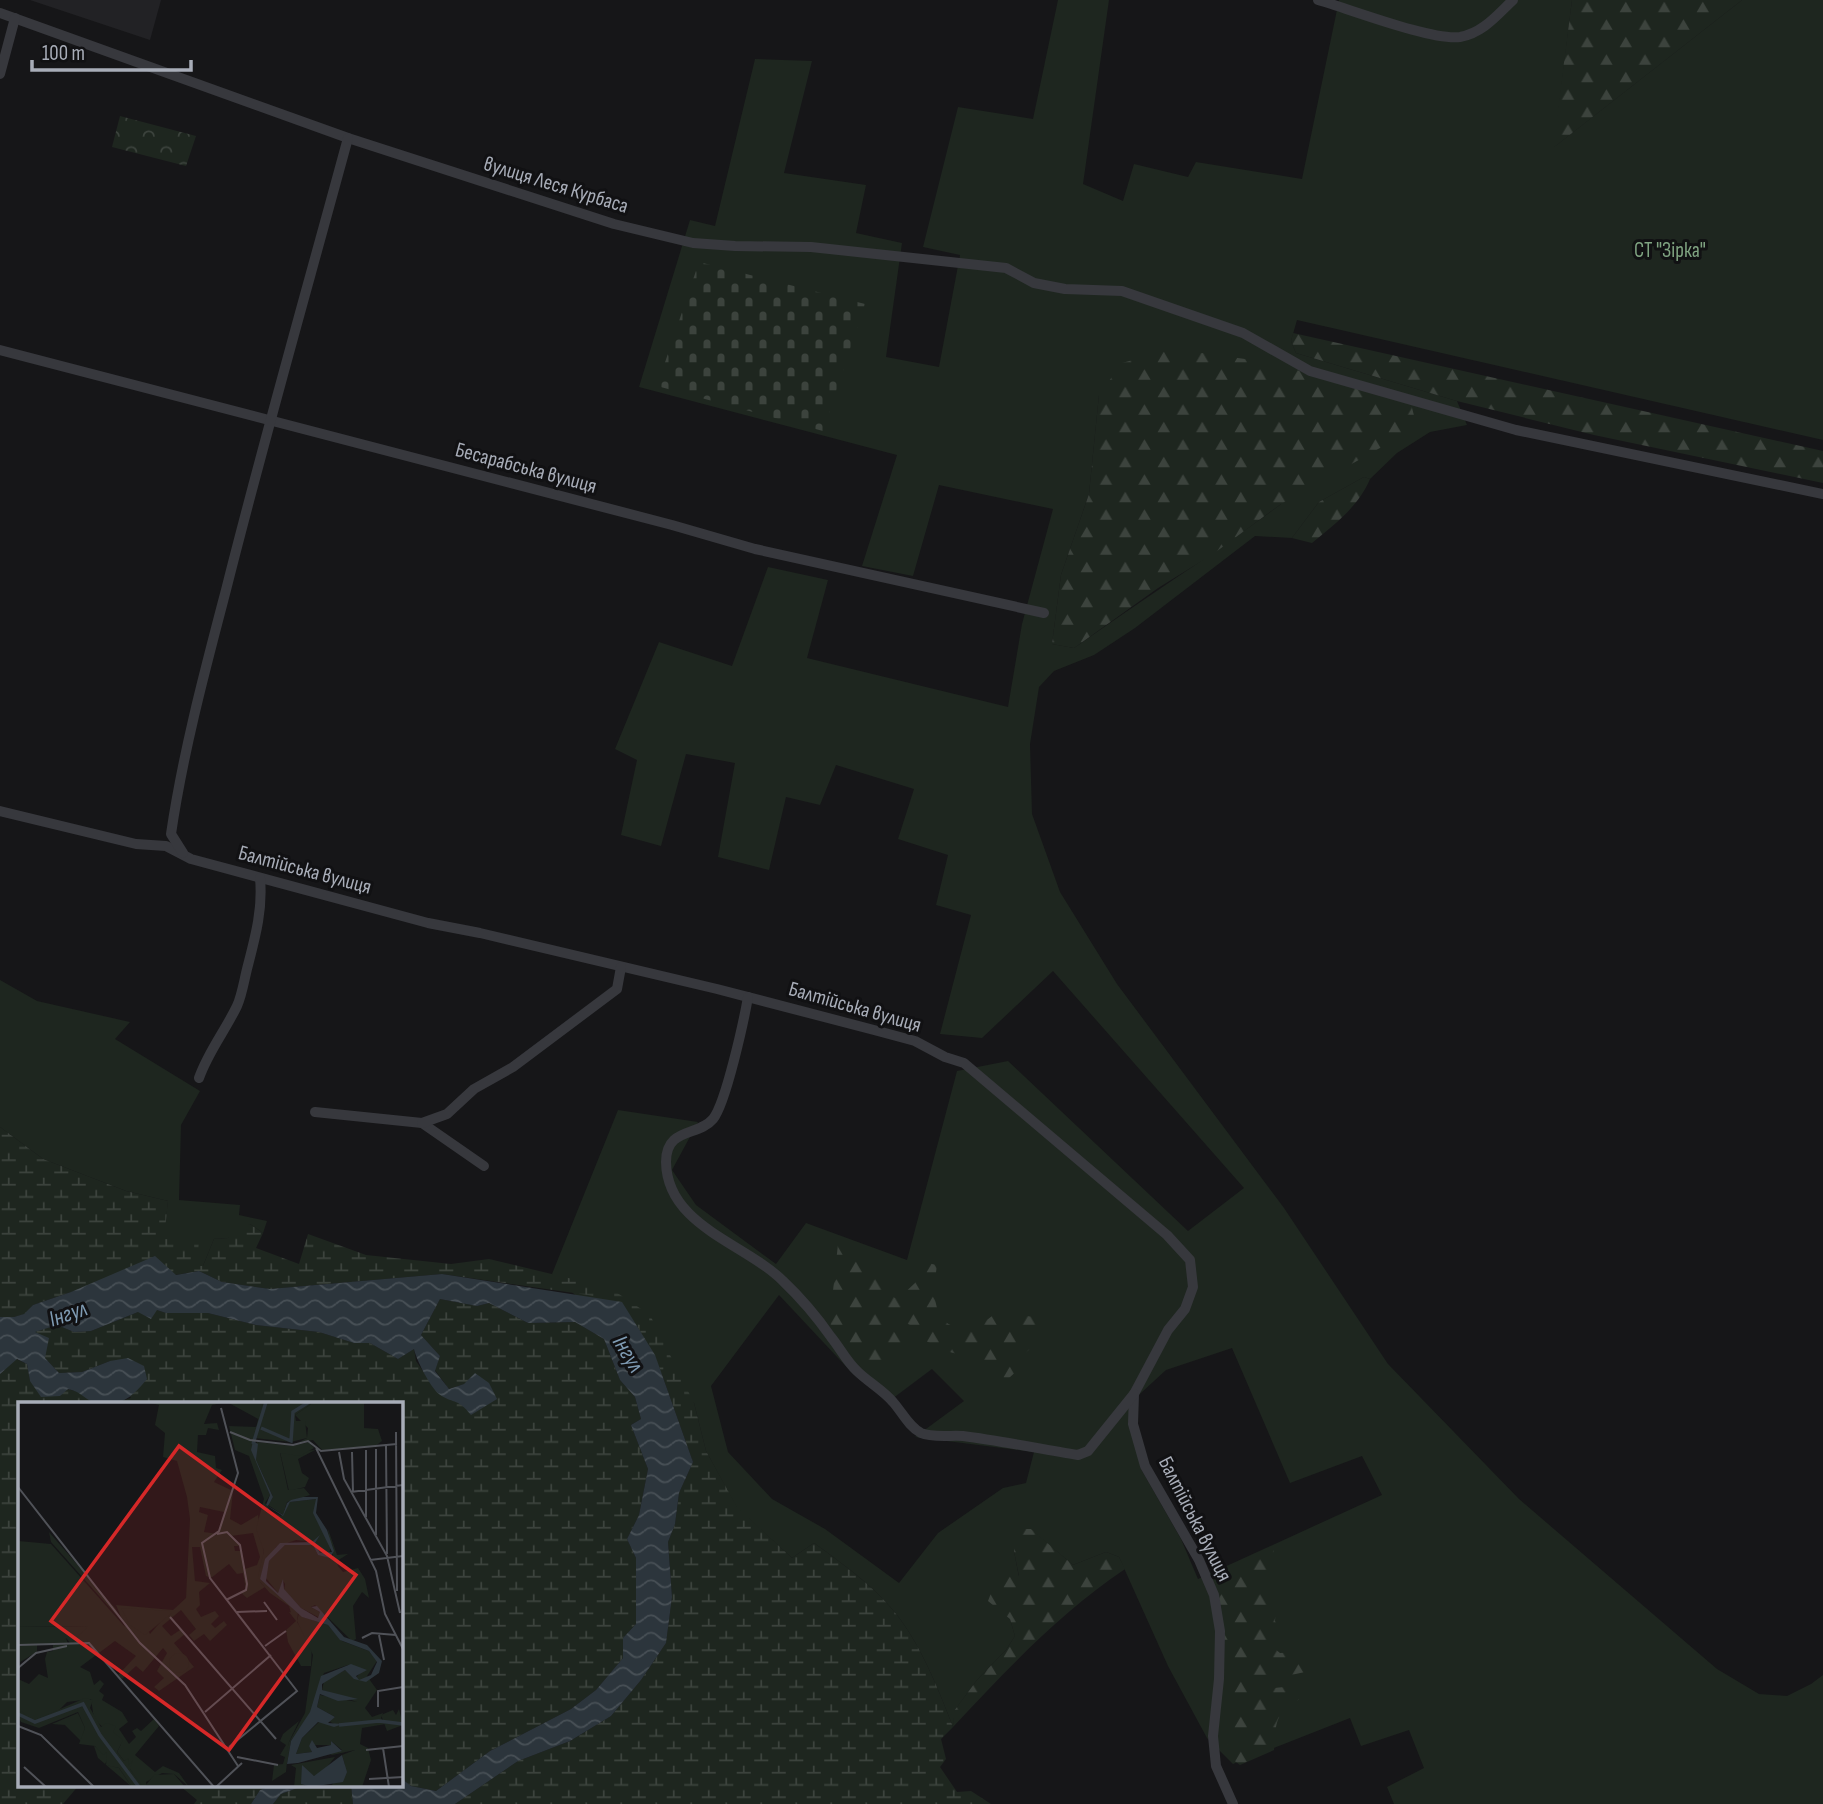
<svg xmlns="http://www.w3.org/2000/svg" width="1823" height="1804" font-family="'Sofia Sans Condensed',sans-serif">
  <defs>
    <pattern id="forest-firs" width="22" height="20" patternUnits="userSpaceOnUse" patternTransform="scale(1.75)"><rect width="22" height="20" fill="#1e261f"/><path d="M5 1l3.5 6h-7zM16 11l3.5 6h-7z" fill="#3c433d"/></pattern>
    <pattern id="wetland-marsh" width="20" height="14" patternUnits="userSpaceOnUse" patternTransform="scale(1.75)"><rect width="20" height="14" fill="#1e261f"/><path d="M1 5h8M5 5V1M11 12h8M15 12V8" fill="none" stroke="#3c433d"/></pattern>
    <pattern id="cemetery-stones" width="16" height="16" patternUnits="userSpaceOnUse" patternTransform="scale(1.75)"><rect width="16" height="16" fill="#1e261f"/><path d="M2 7V4a2 2 0 0 1 4 0v3zM10 15v-3a2 2 0 0 1 4 0v3z" fill="#3c433d"/></pattern>
    <pattern id="park-crowns" width="20" height="18" patternUnits="userSpaceOnUse" patternTransform="scale(1.75)"><rect width="20" height="18" fill="#1e261f"/><path d="M2 6a3 3 0 1 1 6 0M12 15a3 3 0 1 1 6 0" fill="none" stroke="#3c433d"/></pattern>
    <pattern id="water-waves" width="16" height="10" patternUnits="userSpaceOnUse" patternTransform="scale(1.75)"><rect width="16" height="10" fill="#2c353c"/><path d="M0 5q4-4 8 0t8 0" fill="none" stroke="#485056"/></pattern>
  </defs>
  <rect width="100%" height="100%" fill="#161618"/>
  <path fill="#222225" d="M 30,0 L 161,0 L 150,40 Z"/>
  <g fill="#1e261f" fill-rule="evenodd">
    <path d="M 1058,0 L 1109,0 L 1083,184 L 1123,201 L 1134,164 L 1188,177 L 1196,162 L 1302,179 L 1339,0 L 1572,0 L 1554,147 L 1742,0 L 1823,0 L 1823,440 L 1297,320 L 1291,341 L 1296,353 L 1457,401 L 1467,425 L 1430,432 L 1397,453 L 1370,479 L 1364,477 L 1319,502 L 1292,538 L 1255,536 L 1135,628 L 1094,655 L 1054,671 L 1039,687 L 1030,744 L 1032,814 L 1060,892 L 1117,984 L 1284,1208 L 1388,1364 L 1519,1499 L 1717,1669 L 1759,1694 L 1787,1696 L 1811,1684 L 1823,1675 L 1823,1804 L 1394,1804 L 1387,1787 L 1424,1768 L 1409,1730 L 1361,1746 L 1350,1718 L 1233,1764 L 1207,1738 L 1168,1666 L 1119,1557 L 1106,1552 L 1073,1565 L 1030,1529 L 1014,1551 L 1019,1577 L 1010,1619 L 1015,1636 L 1006,1650 L 977,1680 L 955,1710 L 953,1727 C 938,1689 924,1652 900,1619 C 877,1588 844,1565 814,1543 L 792,1558 L 737,1508 L 706,1451 L 694,1403 L 552,1274 L 618,1110 L 698,1122 L 672,1170 L 696,1205 L 776,1264 L 806,1223 L 907,1260 L 957,1071 L 1008,1061 L 1188,1231 L 1244,1188 L 1053,971 L 982,1038 L 940,1034 L 971,915 L 936,905 L 948,855 L 898,839 L 914,789 L 836,765 L 820,805 L 786,797 L 769,870 L 718,857 L 735,763 L 686,754 L 661,846 L 621,835 L 637,760 L 615,749 L 659,642 L 732,666 L 768,567 L 828,580 L 807,658 L 1008,707 L 1022,624 L 1053,509 L 939,485 L 913,576 L 862,566 L 897,455 L 639,387 L 690,220 L 715,226 L 755,59 L 812,61 L 784,173 L 866,185 L 856,233 L 902,243 L 886,357 L 939,367 L 960,255 L 923,247 L 958,107 L 1033,119 ZM 1099,395 L 1281,504 C 1214,554 1143,599 1074,648 L 1052,644 L 1061,575 L 1089,494 ZM 779,1295 L 854,1375 L 888,1402 L 932,1369 L 964,1401 L 915,1437 L 1034,1452 L 1026,1483 L 1003,1488 L 938,1533 L 899,1583 L 825,1529 L 772,1499 L 728,1452 L 711,1386 ZM 1232,1348 L 1290,1483 L 1362,1456 L 1382,1495 L 1198,1579 L 1181,1539 L 1141,1469 L 1129,1404 L 1166,1370 Z"/>
    <path d="M 0,980 L 37,1001 L 130,1022 L 115,1039 L 200,1091 L 181,1125 L 179,1200 L 240,1205 L 239,1215 L 267,1221 L 263,1233 L 250,1224 L 228,1238 L 214,1239 L 203,1266 L 196,1266 L 163,1239 L 168,1201 L 126,1191 L 43,1159 L 0,1127 Z"/>
  </g>
  <g fill="url(#forest-firs)">
    <path d="M 1572,0 L 1742,0 L 1553,148 Z"/>
    <path d="M 1293,333 L 1823,451 L 1823,483 L 1594,435 L 1457,401 L 1296,353 L 1291,341 Z"/>
    <path d="M 1173,349 L 1273,363 L 1411,404 L 1417,427 L 1281,504 L 1213,554 L 1158,588 L 1074,648 L 1052,644 L 1061,575 L 1089,494 L 1099,395 L 1122,363 Z"/>
    <path d="M 1364,477 L 1370,479 C 1358,507 1335,524 1312,543 L 1292,538 L 1319,502 Z"/>
    <path d="M 838,1244 L 862,1260 L 882,1261 L 887,1274 L 884,1293 L 898,1299 L 915,1283 L 927,1263 L 937,1265 C 935,1279 933,1294 937,1308 C 946,1337 979,1330 995,1313 L 1036,1317 L 1040,1324 C 1037,1340 1034,1348 1020,1357 L 1021,1367 L 1009,1378 L 997,1379 L 972,1358 L 946,1351 L 926,1341 L 912,1326 L 900,1320 L 890,1325 L 905,1348 L 897,1356 L 886,1355 L 886,1372 L 878,1380 L 853,1361 L 844,1340 L 831,1329 L 830,1319 Z"/>
    <path d="M 1017,1529 L 1031,1529 L 1073,1565 L 1106,1552 L 1119,1557 L 1125,1569 C 1060,1613 1007,1669 953,1727 L 954,1711 L 977,1680 L 1006,1650 L 1015,1636 L 1010,1619 L 988,1601 L 1000,1568 L 1019,1576 L 1014,1551 Z"/>
    <path d="M 1274,1550 L 1269,1570 L 1268,1588 L 1277,1597 L 1275,1621 L 1280,1631 L 1275,1649 L 1280,1653 L 1299,1652 L 1308,1663 L 1305,1672 L 1277,1678 L 1274,1688 L 1295,1686 L 1302,1688 L 1301,1698 C 1275,1715 1276,1719 1274,1750 L 1240,1765 L 1228,1756 L 1227,1746 L 1234,1735 L 1227,1723 L 1235,1707 L 1233,1685 L 1240,1679 L 1237,1666 L 1225,1654 L 1223,1625 L 1228,1618 L 1218,1603 L 1211,1576 Z"/>
  </g>
  <g fill="url(#wetland-marsh)">
    <path d="M 0,1127 L 43,1159 L 126,1191 L 168,1201 L 164,1239 L 199,1239 L 197,1266 L 203,1266 L 214,1239 L 228,1238 L 236,1227 L 250,1224 L 263,1233 L 256,1248 L 299,1264 L 308,1234 L 366,1255 L 451,1264 L 489,1259 L 610,1288 L 650,1315 L 694,1403 L 706,1451 L 737,1507 L 792,1558 L 814,1543 C 844,1565 877,1588 900,1619 C 924,1652 938,1689 953,1727 L 941,1739 L 946,1759 L 940,1767 L 957,1792 L 971,1791 L 991,1804 L 455,1804 L 518,1761 L 570,1741 L 611,1716 L 641,1680 L 666,1643 L 672,1597 L 668,1542 L 675,1524 L 679,1493 L 693,1462 L 655,1355 L 622,1302 L 588,1295 L 442,1274 L 270,1289 L 222,1282 L 199,1271 L 71,1292 L 33,1305 L 25,1314 L 14,1317 L 0,1317 Z"/>
    <path d="M 440,1299 L 477,1306 L 489,1303 L 528,1323 L 575,1322 L 604,1339 L 620,1380 L 635,1397 L 641,1419 L 631,1425 L 648,1469 L 639,1515 L 627,1539 L 636,1558 L 636,1624 L 623,1638 L 623,1658 L 596,1690 L 571,1709 L 490,1751 L 436,1791 L 411,1786 L 401,1778 L 401,1403 L 114,1403 L 131,1398 L 110,1361 L 82,1372 L 59,1373 L 45,1358 L 33,1332 L 57,1325 L 74,1332 L 91,1331 L 138,1312 L 157,1310 L 166,1313 L 208,1313 L 256,1325 L 319,1332 L 354,1343 L 370,1343 L 398,1359 L 414,1349 L 416,1361 L 438,1393 L 462,1403 L 464,1384 L 449,1389 L 435,1370 L 440,1356 L 421,1335 Z"/>
    <path d="M 16,1359 L 27,1364 L 30,1381 L 80,1392 L 92,1402 L 106,1403 L 19,1403 L 19,1785 L 79,1785 L 63,1804 L 0,1804 L 0,1374 Z"/>
    <path d="M 179,1785 L 273,1785 L 260,1790 L 251,1804 L 194,1804 L 197,1800 Z"/>
    <path d="M 306,1785 L 351,1785 L 353,1804 L 273,1804 L 281,1794 Z"/>
  </g>
  <path fill="url(#cemetery-stones)" d="M 699,262 L 865,304 L 823,431 L 657,386 Z"/>
  <path fill="url(#park-crowns)" d="M 120,116 L 196,136 L 186,166 L 112,147 Z"/>
  <g fill="url(#water-waves)">
    <path d="M 155,1256 L 176,1275 L 199,1271 L 222,1282 L 270,1289 L 442,1274 L 622,1302 L 655,1355 L 693,1462 L 679,1493 L 675,1524 L 668,1542 L 672,1597 L 666,1643 L 641,1680 L 611,1716 L 570,1741 L 518,1761 L 455,1804 L 353,1804 L 351,1785 L 401,1785 L 401,1778 L 411,1786 L 436,1791 L 490,1751 L 571,1709 L 596,1690 L 623,1658 L 623,1638 L 636,1624 L 636,1558 L 627,1539 L 639,1515 L 648,1469 L 631,1425 L 641,1419 L 635,1397 L 620,1380 L 604,1339 L 575,1322 L 528,1323 L 489,1303 L 477,1306 L 440,1299 L 421,1335 L 440,1356 L 435,1371 L 449,1389 L 464,1384 L 475,1373 L 489,1383 L 497,1399 L 471,1415 C 457,1397 452,1404 439,1394 C 430,1387 416,1359 414,1349 L 398,1359 L 370,1343 L 354,1343 L 319,1332 L 256,1325 L 208,1313 L 166,1313 L 157,1310 L 151,1319 L 138,1312 L 91,1331 L 74,1332 L 57,1325 L 35,1332 L 49,1338 L 45,1358 L 59,1373 L 82,1372 L 110,1361 L 128,1358 L 144,1366 L 147,1379 C 133,1396 118,1411 93,1402 C 83,1398 82,1392 68,1389 L 60,1396 L 41,1397 L 30,1381 L 27,1364 L 17,1359 L 0,1374 L 0,1317 L 14,1317 L 24,1314 L 33,1305 L 71,1292 Z"/>
    <path d="M 273,1785 L 306,1785 L 281,1794 L 273,1804 L 251,1804 L 260,1790 Z"/>
  </g>
  <g fill="none" stroke-linecap="round" stroke-linejoin="round">
    <g stroke="#37383d" stroke-width="10">
      <path d="M 1318,0 C 1350,9 1432,41 1460,37 C 1483,33 1497,15 1513,0"/>
      <path d="M 0,13 L 348,138 L 614,224 L 693,243 L 735,246 L 811,247 L 1006,268 L 1034,283 L 1065,289 L 1122,291 L 1243,333 L 1310,371 L 1516,430 L 1823,494"/>
      <path d="M 0,74 L 15,18"/>
      <path d="M 0,350 L 672,525 L 755,549 L 1044,613"/>
      <path d="M 0,811 L 136,844 L 166,846 L 191,859 L 428,923 L 480,933 L 717,989 L 874,1030 L 915,1041 L 945,1057 L 964,1063 L 1167,1235 L 1190,1260 L 1193,1287 L 1185,1309 L 1168,1330 L 1134,1394 L 1133,1424 L 1145,1466 L 1199,1560 L 1214,1595 L 1220,1631 L 1219,1679 L 1213,1736 L 1216,1766 L 1233,1804"/>
      <path d="M 183,853 L 171,834 C 183,752 205,670 226,590 C 264,439 307,289 348,138"/>
      <path d="M 748,997 C 744,1020 726,1103 713,1119 C 698,1137 666,1127 666,1162 C 667,1226 745,1243 783,1281 C 801,1298 817,1317 831,1337 C 840,1348 847,1362 857,1371 C 868,1382 883,1390 893,1402 C 902,1412 909,1427 921,1433 C 932,1438 951,1435 963,1436 C 1002,1441 1040,1449 1078,1455 L 1088,1451 L 1134,1394"/>
      <path d="M 199,1078 C 208,1052 225,1031 237,1006 C 242,995 244,981 247,969 C 255,938 263,910 260,878"/>
      <path d="M 315,1112 L 422,1123 L 484,1166"/>
      <path d="M 422,1123 L 447,1114 L 474,1089 L 513,1067 L 617,989 L 621,967"/>
    </g>
  </g>
  <g text-anchor="middle" dominant-baseline="central" stroke-width="6" stroke-linejoin="round" paint-order="stroke">
    <g font-size="21" fill="#a8adb8" stroke="#111113">
      <text transform="translate(556 185) rotate(17)">вулиця Леся Курбаса</text>
      <text transform="translate(526 468) rotate(15)">Бесарабська вулиця</text>
      <text transform="translate(305 870) rotate(15)">Балтійська вулиця</text>
      <text transform="translate(855 1007) rotate(16)">Балтійська вулиця</text>
      <text transform="translate(1195 1519) rotate(63)">Балтійська вулиця</text>
    </g>
    <g font-size="21" fill="#7fa381" stroke="#111113">
      <text x="1670" y="250">СТ "Зірка"</text>
    </g>
    <g font-size="23" font-style="italic" fill="#7f9bb3" stroke="#111113">
      <text transform="translate(68 1314) rotate(-19)">Інгул</text>
      <text transform="translate(628 1354) rotate(59)">Інгул</text>
    </g>
  </g>
  <g transform="translate(18 1402)">
    <rect width="385" height="385" fill="#161618"/>
    <path d="M 129,0 L 245,0 L 242,26 L 231,54 L 217,48 L 211,24 L 240,25 L 242,18 L 209,0 L 194,3 L 186,22 L 199,21 L 201,28 L 190,26 L 188,33 L 180,33 L 179,50 L 197,54 L 198,66 L 204,68 L 196,80 L 215,89 L 212,117 L 223,123 L 240,113 L 246,149 L 242,180 L 247,185 L 229,196 L 222,190 L 228,187 L 225,171 L 219,172 L 211,162 L 193,176 L 188,174 L 182,145 L 174,145 L 177,179 L 192,181 L 181,190 L 182,203 L 178,207 L 183,215 L 197,209 L 201,214 L 193,222 L 197,226 L 206,219 L 209,223 L 192,239 L 186,232 L 176,239 L 171,233 L 178,227 L 163,208 L 144,224 L 153,234 L 162,228 L 167,232 L 156,241 L 176,265 L 141,289 L 136,285 L 146,276 L 139,269 L 149,251 L 145,246 L 125,270 L 118,264 L 104,277 L 100,273 L 118,254 L 97,239 L 62,265 L 72,270 L 76,283 L 82,278 L 86,282 L 81,289 L 86,293 L 84,298 L 104,310 L 110,320 L 101,327 L 111,342 L 118,335 L 114,329 L 119,326 L 123,329 L 136,317 L 141,324 L 117,353 L 137,370 L 145,364 L 161,371 L 171,385 L 156,372 L 144,371 L 128,380 L 129,385 L 123,384 L 108,361 L 111,357 L 106,359 L 99,350 L 103,342 L 76,317 L 73,297 L 49,300 L 37,312 L 15,319 L 0,310 L 0,277 L 11,282 L 21,272 L 30,276 L 27,257 L 29,250 L 35,249 L 35,242 L 19,243 L 19,250 L 2,260 L 0,242 L 48,236 L 50,242 L 69,224 L 0,225 L 0,139 L 33,142 L 107,225 L 98,203 L 155,208 L 168,196 L 172,117 L 169,95 L 159,59 L 145,55 L 147,31 L 137,23 L 141,3 ZM 182,105 L 206,110 L 200,132 L 186,130 L 190,113 L 181,110 ZM 235,131 L 242,155 L 239,163 L 227,167 L 223,149 L 217,149 L 216,144 L 223,144 L 213,134 ZM 122,209 L 152,209 L 132,232 ZM 296,0 L 346,0 L 346,26 L 360,27 L 364,39 L 356,45 L 304,48 L 295,38 L 281,40 L 289,36 L 290,26 L 277,13 ZM 297,48 L 280,57 L 284,71 L 291,76 L 287,85 L 271,89 L 262,50 ZM 271,210 L 280,211 L 279,220 L 294,243 L 293,264 L 283,264 L 270,240 L 268,228 L 278,219 ZM 60,311 L 67,326 L 63,339 L 47,323 L 34,322 ZM 281,319 L 271,340 L 268,370 L 254,379 L 256,363 L 265,362 L 267,355 L 262,353 L 268,343 L 262,339 L 265,332 ZM 76,344 L 88,349 L 92,354 L 87,362 L 101,366 L 114,385 L 80,356 Z" fill="#1e261f" fill-rule="evenodd"/>
    <path d="M 31,130 L 97,206 L 108,224 L 33,140 ZM 103,206 L 152,209 L 154,211 L 127,233 L 112,223 ZM 70,224 L 53,242 L 48,236 L 45,241 L 0,242 L 0,225 ZM 381,307 L 385,323 L 369,329 L 363,313 L 375,308 L 378,313 Z" fill="#1e261f"/>
    <path d="M 245,0 L 296,0 L 277,13 L 278,19 L 287,19 L 289,36 L 273,40 L 235,36 ZM 235,39 L 233,45 L 252,93 L 247,101 L 253,109 L 263,114 L 272,100 L 298,97 L 298,114 L 311,138 L 310,127 L 319,153 L 330,152 L 319,159 L 320,164 L 325,170 L 340,166 L 347,177 L 351,196 L 344,190 L 335,204 L 338,237 L 334,239 L 297,203 L 293,205 L 302,210 L 302,216 L 283,206 L 266,188 L 267,182 L 265,179 L 260,191 L 247,175 L 251,159 L 267,143 L 295,143 L 300,153 L 315,154 L 314,142 L 310,154 L 302,151 L 296,140 L 278,138 L 258,145 L 242,177 L 276,204 L 285,215 L 310,223 L 324,239 L 351,249 L 359,259 L 349,274 L 359,288 L 347,306 L 354,315 L 365,311 L 363,316 L 368,322 L 344,326 L 342,342 L 350,346 L 353,358 L 344,385 L 294,385 L 314,383 L 327,363 L 324,353 L 337,348 L 314,353 L 310,351 L 324,348 L 313,339 L 313,343 L 291,343 L 294,350 L 278,352 L 284,336 L 301,320 L 318,323 L 309,318 L 317,315 L 299,305 L 302,293 L 339,300 L 304,288 L 306,279 L 327,268 L 337,277 L 345,267 L 330,263 L 306,271 L 293,310 L 273,339 L 269,362 L 266,361 L 271,340 L 287,311 L 295,253 L 279,219 L 281,211 L 273,211 L 271,204 L 252,191 L 242,180 L 240,174 L 246,149 L 238,127 L 246,97 L 231,54 L 231,41 ZM 239,40 L 274,44 L 291,40 L 296,46 L 282,54 L 262,51 L 270,88 L 286,86 L 292,93 L 269,100 L 265,113 L 250,103 L 255,95 L 238,58 ZM 67,296 L 75,298 L 72,306 L 83,325 L 88,321 L 98,324 L 95,330 L 105,338 L 99,350 L 106,359 L 111,356 L 110,364 L 115,358 L 112,367 L 125,385 L 114,385 L 101,366 L 88,363 L 89,350 L 85,353 L 77,344 L 61,342 L 67,326 L 60,310 L 21,326 L 3,320 L 0,315 L 3,309 L 15,319 ZM 317,355 L 304,371 L 296,374 L 284,369 L 286,385 L 276,385 L 278,366 L 273,363 ZM 156,372 L 167,385 L 128,383 L 136,373 Z" fill="#1e261f"/>
    <path d="M151 261a10 10 0 1 1 20 0a10 10 0 1 1-20 0Z" fill="#1e261f"/>
    <path d="M 235,39 L 240,42 L 238,58 L 255,95 L 250,104 L 265,113 L 269,101 L 273,98 L 285,95 L 300,95 L 298,111 L 309,128 L 316,149 L 312,156 L 300,153 L 295,143 L 267,143 L 251,159 L 248,179 L 260,191 L 265,177 L 266,187 L 283,206 L 300,216 L 302,210 L 293,205 L 299,204 L 326,235 L 349,243 L 364,259 L 361,271 L 348,280 L 336,277 L 327,268 L 304,282 L 304,288 L 340,297 L 320,299 L 302,292 L 299,305 L 317,315 L 310,321 L 325,322 L 316,325 L 300,320 L 284,336 L 278,352 L 294,350 L 291,344 L 294,338 L 299,346 L 313,343 L 313,339 L 324,349 L 280,361 L 269,362 L 273,339 L 292,310 L 303,274 L 333,262 L 349,268 L 338,274 L 341,278 L 353,273 L 359,260 L 351,249 L 322,238 L 310,223 L 284,215 L 242,177 L 247,157 L 262,141 L 294,140 L 302,133 L 297,141 L 302,151 L 314,150 L 295,111 L 298,97 L 272,100 L 265,114 L 248,103 L 252,93 L 233,48 ZM 324,353 L 329,370 L 325,380 L 293,385 L 283,382 L 284,363 L 296,374 Z" fill="#2c353c"/>
    <path fill="none" stroke="#2c353c" stroke-width="3.5" d="M 243,26 L 273,39 L 275,10 L 291,0M 235,42 L 248,0M 0,312 L 17,320 L 65,302 L 82,333 L 121,385M 321,323 L 361,319 L 385,322"/>
    <path fill="none" stroke="#505258" stroke-width="2" d="M 203,6 L 220,71 L 201,129 L 184,141 L 192,176 L 279,289 L 211,345M 212,30 L 232,38 L 275,43 L 290,39 L 303,49 L 379,42M 378,30 L 379,189M 368,44 L 369,152M 298,46 L 358,169 L 367,212 L 385,247M 348,48 L 348,115M 321,50 L 326,77 L 369,154 L 382,211M 334,50 L 335,90M 0,85 L 122,241 L 167,283 L 220,364M 333,90 L 385,83M 199,132 L 209,130 L 222,143 L 229,182 L 228,188 L 208,198M 358,133 L 358,47M 352,158 L 385,154M 246,200 L 259,218M 219,210 L 249,209M 152,215 L 258,337M 361,233 L 366,258M 344,236 L 354,231 L 378,233M 0,243 L 71,241 L 196,385M 247,244 L 268,229M 0,266 L 18,251 L 49,244M 360,305 L 360,289 L 385,285M 187,310 L 253,253M 0,324 L 23,333 L 76,385M 365,346 L 371,385M 348,348 L 385,344M 219,355 L 260,363M 6,365 L 28,385M 351,377 L 385,375M 198,385 L 224,361"/>
    <path fill="#d62828" fill-opacity="0.15" stroke="#d62828" stroke-width="3.5" d="M 161,44 L 338,173 L 211,348 L 33,219 Z"/>
    <rect width="385" height="385" fill="none" stroke="#a8adb8" stroke-width="3.5"/>
  </g>
  <path d="M32 60v10h159v-10" fill="none" stroke="#a8adb8" stroke-width="3.5"/>
  <text x="42" y="60" font-size="21" fill="#a8adb8" stroke="#111113" stroke-width="5" paint-order="stroke">100 m</text>
</svg>
